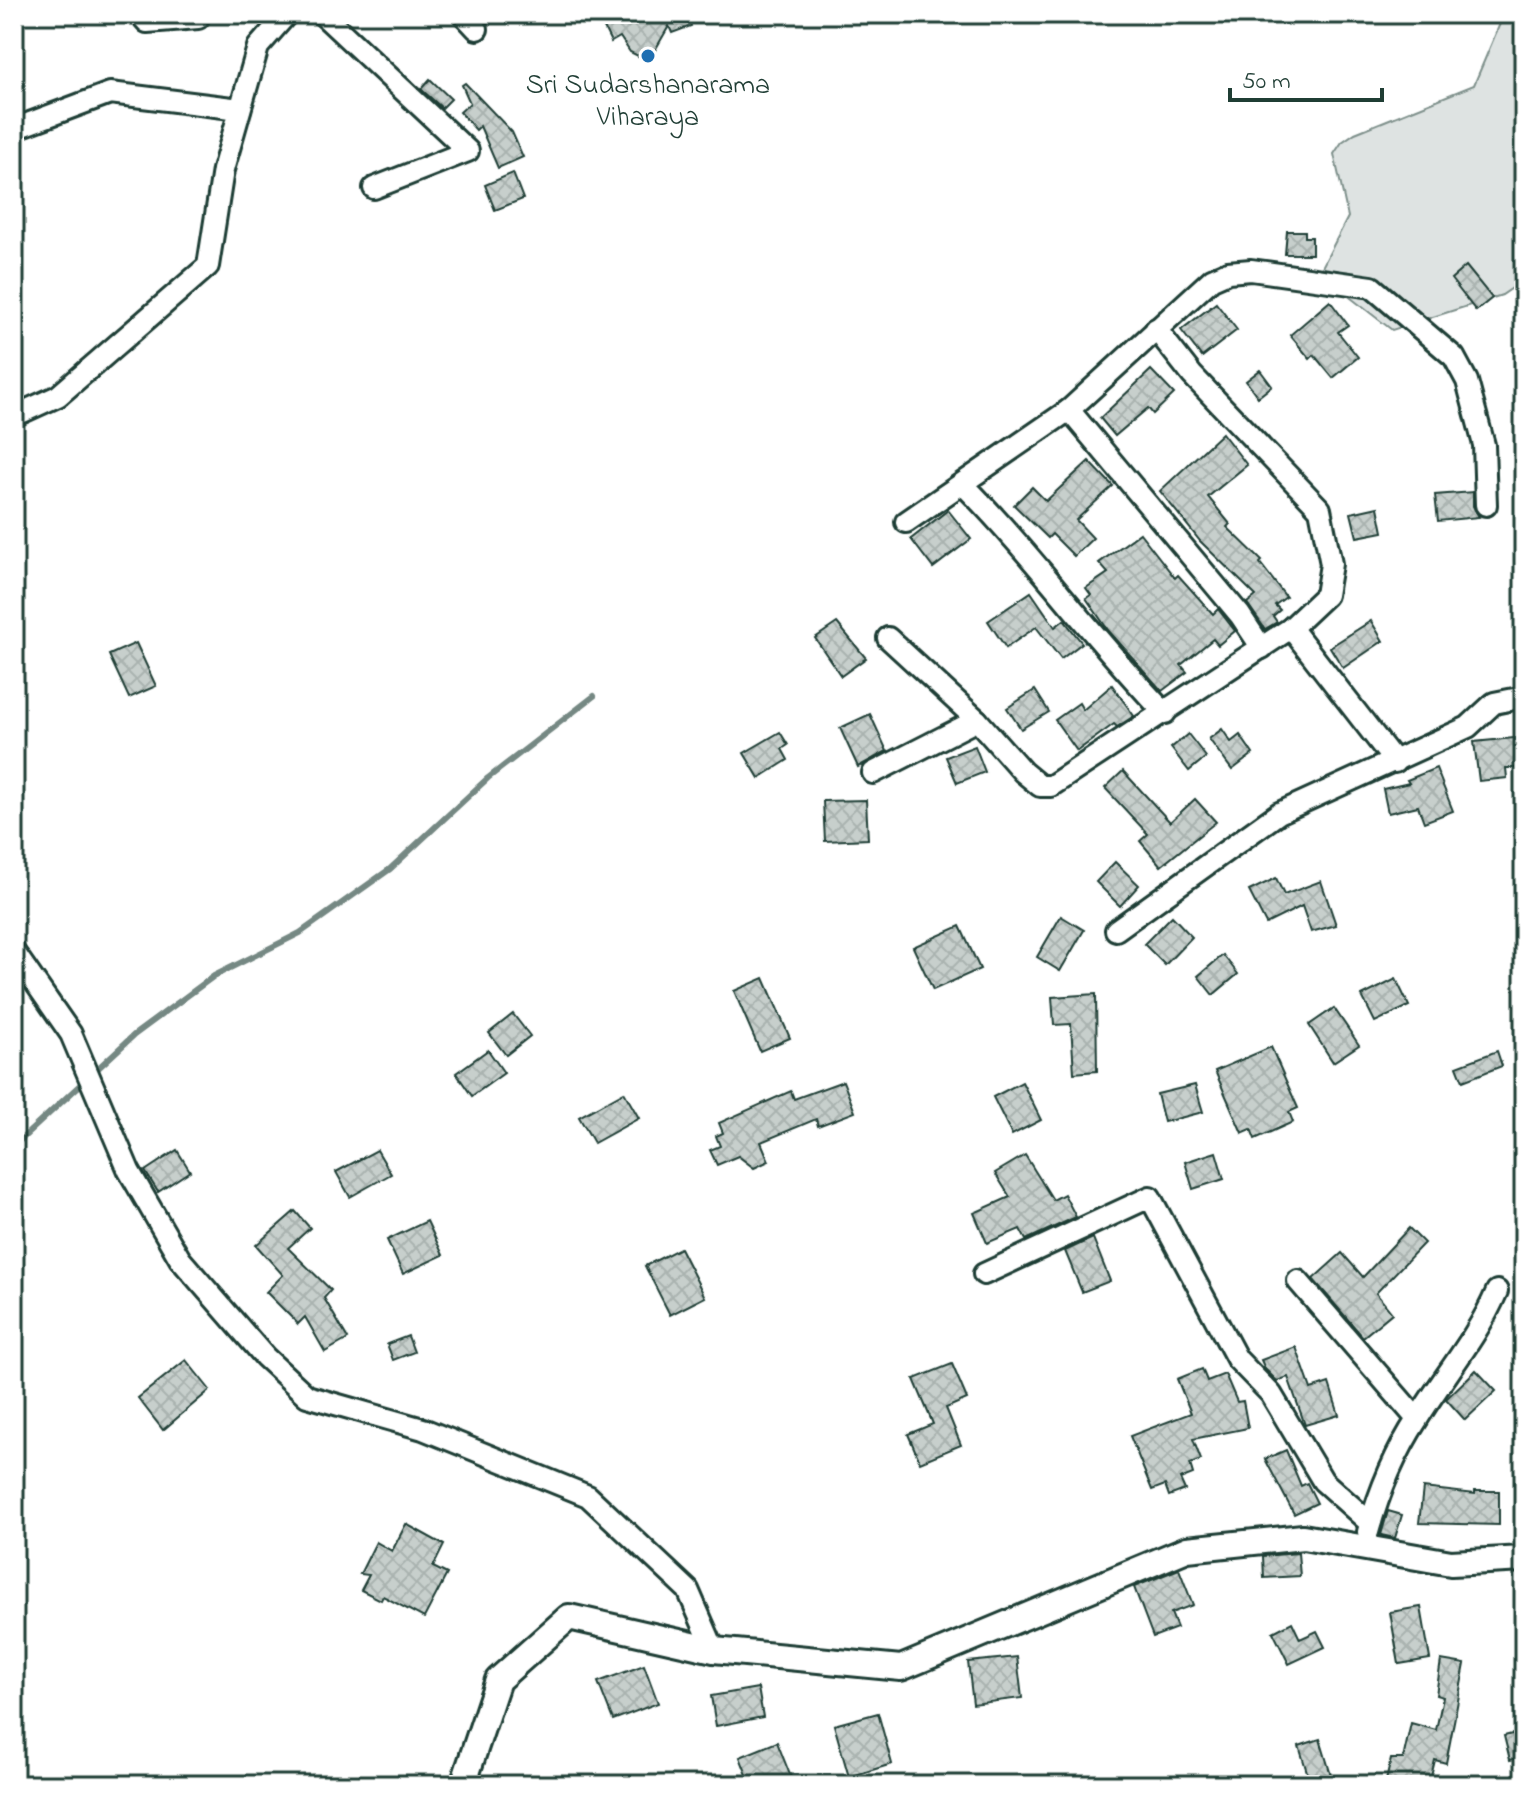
<svg xmlns="http://www.w3.org/2000/svg" width="1538" height="1799" font-family="'Indie Flower',sans-serif">
  <defs>
    <pattern id="building-cross-hatch" width="8" height="8" patternUnits="userSpaceOnUse" patternTransform="scale(2)"><rect width="8" height="8" fill="#c7cfcc"/><path d="M0 0l8 8M0 8l8-8" fill="none" stroke="#aab3b0"/></pattern>
  </defs>
  <rect width="100%" height="100%" fill="#fff"/>
  <filter id="ink" filterUnits="userSpaceOnUse"><feTurbulence type="fractalNoise" baseFrequency=".0125" numOctaves="2"/><feDisplacementMap in="SourceGraphic" scale="16" xChannelSelector="R" yChannelSelector="G"/><feConvolveMatrix kernelMatrix="1 2 1 2 8 2 1 2 1" color-interpolation-filters="sRGB"/></filter>
  <g filter="url(#ink)">
    <path fill="#dee3e2" stroke="#7e908b" stroke-width="2" d="M 1504,14 L 1524,14 L 1524,280 L 1502,295 L 1392,330 L 1319,273 L 1348,217 L 1334,154 L 1342,142 L 1355,133 L 1474,85 Z"/>
    <g fill="none" stroke-linecap="round" stroke-linejoin="round">
      <path stroke="#758883" stroke-width="6" d="M 14,1146 L 134,1035 L 214,976 L 300,933 L 390,869 L 488,778 L 594,696"/>
    </g>
    <g fill="url(#building-cross-hatch)" stroke="#1f3d34" stroke-width="2">
      <path d="M 597,14 L 687,14 L 691,26 L 672,33 L 669,26 L 654,52 L 640,57 L 630,52 L 620,37 L 611,42 Z"/>
      <path d="M 430,79 L 451,99 L 442,108 L 421,89 Z"/>
      <path d="M 465,83 L 512,132 L 523,157 L 498,168 L 480,126 L 476,130 L 460,112 L 470,103 L 462,85 Z"/>
      <path d="M 513,173 L 523,199 L 495,210 L 485,185 Z"/>
      <path d="M 1287,231 L 1305,231 L 1305,237 L 1312,237 L 1312,254 L 1285,254 Z"/>
      <path d="M 1466,266 L 1492,298 L 1476,311 L 1451,279 Z"/>
      <path d="M 1330,301 L 1348,325 L 1338,332 L 1358,357 L 1333,378 L 1314,355 L 1310,359 L 1290,335 Z"/>
      <path d="M 1216,303 L 1237,330 L 1202,357 L 1181,330 Z"/>
      <path d="M 1151,370 L 1174,394 L 1153,414 L 1148,408 L 1115,436 L 1100,418 Z"/>
      <path d="M 1260,370 L 1272,386 L 1258,397 L 1246,381 Z"/>
      <path d="M 1222,433 L 1247,465 L 1208,497 L 1230,524 L 1227,527 L 1262,561 L 1260,563 L 1286,597 L 1275,605 L 1280,610 L 1273,616 L 1277,622 L 1265,629 L 1247,603 L 1256,596 L 1200,541 L 1160,491 Z"/>
      <path d="M 1089,461 L 1113,486 L 1076,520 L 1093,538 L 1074,556 L 1052,534 L 1048,538 L 1014,505 L 1032,487 L 1046,501 Z"/>
      <path d="M 1473,492 L 1473,506 L 1479,517 L 1438,521 L 1435,495 Z"/>
      <path d="M 1378,507 L 1383,532 L 1357,537 L 1351,513 Z"/>
      <path d="M 948,510 L 971,539 L 933,568 L 911,539 Z"/>
      <path d="M 1140,533 L 1175,578 L 1178,575 L 1213,614 L 1218,609 L 1235,631 L 1218,645 L 1213,639 L 1181,665 L 1187,672 L 1162,691 L 1108,630 L 1086,598 L 1091,595 L 1086,588 L 1108,573 L 1099,563 Z"/>
      <path d="M 1031,592 L 1055,627 L 1064,620 L 1082,643 L 1061,659 L 1036,627 L 1006,648 L 988,621 Z"/>
      <path d="M 1371,621 L 1383,641 L 1343,668 L 1330,647 Z"/>
      <path d="M 837,623 L 866,658 L 841,676 L 815,638 Z"/>
      <path d="M 136,643 L 156,686 L 129,698 L 109,655 Z"/>
      <path d="M 1112,685 L 1134,716 L 1117,727 L 1114,724 L 1077,751 L 1055,720 L 1079,703 L 1083,710 Z"/>
      <path d="M 1035,690 L 1049,712 L 1021,729 L 1007,708 Z"/>
      <path d="M 870,714 L 887,751 L 858,767 L 840,728 Z"/>
      <path d="M 1222,729 L 1231,742 L 1240,735 L 1253,754 L 1232,770 L 1209,739 Z"/>
      <path d="M 780,732 L 788,745 L 782,749 L 788,760 L 759,778 L 744,753 Z"/>
      <path d="M 1188,734 L 1206,757 L 1189,771 L 1171,748 Z"/>
      <path d="M 1524,737 L 1524,768 L 1506,768 L 1507,778 L 1479,781 L 1474,742 Z"/>
      <path d="M 975,746 L 985,772 L 957,783 L 946,757 Z"/>
      <path d="M 1436,768 L 1453,811 L 1424,822 L 1418,806 L 1388,813 L 1383,789 L 1409,783 L 1407,780 Z"/>
      <path d="M 1123,771 L 1170,822 L 1195,799 L 1216,822 L 1161,866 L 1140,841 L 1148,834 L 1105,788 Z"/>
      <path d="M 866,800 L 868,839 L 825,841 L 823,801 Z"/>
      <path d="M 1115,862 L 1139,885 L 1120,906 L 1096,882 Z"/>
      <path d="M 1276,878 L 1284,895 L 1321,881 L 1336,925 L 1311,932 L 1302,906 L 1266,924 L 1249,891 Z"/>
      <path d="M 1061,916 L 1084,930 L 1060,971 L 1037,957 Z"/>
      <path d="M 1172,916 L 1192,937 L 1165,965 L 1144,944 Z"/>
      <path d="M 960,926 L 980,969 L 933,990 L 913,947 Z"/>
      <path d="M 1223,955 L 1238,974 L 1213,995 L 1198,976 Z"/>
      <path d="M 764,978 L 790,1038 L 760,1051 L 734,991 Z"/>
      <path d="M 1396,979 L 1409,1006 L 1375,1022 L 1362,996 Z"/>
      <path d="M 1096,994 L 1097,1071 L 1074,1073 L 1071,1024 L 1054,1025 L 1052,997 Z"/>
      <path d="M 1334,1008 L 1359,1045 L 1333,1062 L 1309,1025 Z"/>
      <path d="M 513,1014 L 530,1036 L 506,1055 L 489,1033 Z"/>
      <path d="M 1271,1047 L 1298,1108 L 1289,1112 L 1293,1122 L 1255,1139 L 1251,1129 L 1242,1133 L 1215,1071 Z"/>
      <path d="M 488,1050 L 504,1073 L 472,1096 L 456,1073 Z"/>
      <path d="M 1497,1051 L 1502,1066 L 1463,1081 L 1457,1066 Z"/>
      <path d="M 843,1081 L 855,1112 L 818,1126 L 816,1119 L 761,1142 L 769,1161 L 754,1168 L 738,1156 L 717,1165 L 710,1150 L 720,1146 L 716,1136 L 723,1133 L 719,1123 L 791,1091 L 794,1099 Z"/>
      <path d="M 1022,1082 L 1041,1120 L 1012,1135 L 993,1097 Z"/>
      <path d="M 1195,1085 L 1203,1112 L 1164,1122 L 1157,1094 Z"/>
      <path d="M 624,1092 L 639,1118 L 594,1143 L 579,1117 Z"/>
      <path d="M 177,1150 L 190,1171 L 158,1192 L 145,1171 Z"/>
      <path d="M 377,1150 L 391,1174 L 350,1197 L 336,1172 Z"/>
      <path d="M 1216,1152 L 1224,1179 L 1193,1189 L 1185,1162 Z"/>
      <path d="M 1025,1155 L 1053,1200 L 1064,1194 L 1076,1217 L 1026,1240 L 1020,1229 L 987,1243 L 974,1213 L 1010,1197 L 995,1173 Z"/>
      <path d="M 295,1211 L 310,1228 L 288,1248 L 331,1290 L 324,1298 L 348,1339 L 325,1352 L 305,1317 L 298,1324 L 266,1292 L 283,1275 L 256,1245 Z"/>
      <path d="M 427,1221 L 443,1255 L 403,1274 L 387,1240 Z"/>
      <path d="M 1409,1228 L 1424,1243 L 1376,1293 L 1392,1313 L 1363,1337 L 1313,1279 L 1342,1253 L 1363,1277 Z"/>
      <path d="M 1093,1238 L 1110,1281 L 1082,1292 L 1065,1251 Z"/>
      <path d="M 680,1248 L 705,1297 L 670,1315 L 645,1266 Z"/>
      <path d="M 408,1336 L 414,1352 L 393,1360 L 387,1344 Z"/>
      <path d="M 1296,1347 L 1311,1389 L 1329,1383 L 1339,1415 L 1305,1425 L 1288,1377 L 1277,1381 L 1265,1369 L 1261,1360 Z"/>
      <path d="M 186,1360 L 210,1390 L 163,1430 L 138,1398 Z"/>
      <path d="M 952,1364 L 967,1399 L 946,1408 L 961,1445 L 920,1462 L 908,1434 L 933,1424 L 914,1379 Z"/>
      <path d="M 1202,1369 L 1207,1381 L 1225,1374 L 1237,1402 L 1243,1401 L 1248,1428 L 1193,1439 L 1201,1460 L 1190,1464 L 1193,1474 L 1180,1479 L 1185,1490 L 1169,1496 L 1165,1485 L 1152,1490 L 1130,1436 L 1191,1413 L 1177,1379 Z"/>
      <path d="M 1476,1370 L 1496,1391 L 1465,1420 L 1446,1399 Z"/>
      <path d="M 1286,1450 L 1301,1486 L 1307,1483 L 1317,1503 L 1294,1514 L 1265,1459 Z"/>
      <path d="M 1423,1488 L 1475,1494 L 1475,1491 L 1499,1491 L 1499,1525 L 1419,1523 Z"/>
      <path d="M 1388,1511 L 1402,1515 L 1395,1538 L 1381,1535 Z"/>
      <path d="M 406,1524 L 444,1545 L 433,1567 L 447,1574 L 424,1618 L 383,1596 L 381,1600 L 361,1590 L 369,1575 L 360,1574 L 376,1542 L 392,1551 Z"/>
      <path d="M 1298,1553 L 1300,1576 L 1264,1578 L 1263,1556 Z"/>
      <path d="M 1179,1569 L 1193,1605 L 1171,1613 L 1177,1628 L 1153,1637 L 1134,1587 Z"/>
      <path d="M 1421,1607 L 1430,1659 L 1399,1664 L 1390,1612 Z"/>
      <path d="M 1292,1622 L 1300,1639 L 1317,1631 L 1325,1647 L 1289,1664 L 1273,1632 Z"/>
      <path d="M 1017,1657 L 1022,1698 L 973,1704 L 968,1662 Z"/>
      <path d="M 1441,1660 L 1465,1664 L 1446,1763 L 1435,1760 L 1429,1785 L 1385,1785 L 1391,1759 L 1403,1759 L 1411,1723 L 1436,1730 L 1443,1697 L 1436,1695 Z"/>
      <path d="M 644,1665 L 658,1703 L 613,1720 L 598,1682 Z"/>
      <path d="M 758,1688 L 763,1717 L 716,1726 L 711,1696 Z"/>
      <path d="M 878,1713 L 892,1764 L 849,1777 L 834,1725 Z"/>
      <path d="M 1524,1731 L 1524,1757 L 1510,1760 L 1504,1736 Z"/>
      <path d="M 1320,1739 L 1334,1785 L 1311,1785 L 1299,1746 Z"/>
      <path d="M 777,1742 L 794,1785 L 751,1785 L 740,1757 Z"/>
    </g>
    <g fill="none" stroke-linecap="round" stroke-linejoin="round">
      <defs>
        <g id="minor">
          <path d="M 140,14 L 147,22 L 198,18 L 200,14"/>
          <path d="M 322,14 L 468,151 L 374,188"/>
          <path d="M 463,14 L 477,29"/>
          <path d="M 14,129 L 110,93 L 240,109"/>
          <path d="M 1069,410 L 1240,615 L 1262,648"/>
          <path d="M 14,416 L 58,396 L 208,266 L 223,170 L 258,47 L 287,14"/>
          <path d="M 963,484 C 1035,557 1094,640 1165,713"/>
          <path d="M 906,522 L 1069,410 L 1212,279 L 1228,272 L 1251,270 L 1372,287 L 1454,357 L 1467,381 L 1484,445 L 1486,505"/>
          <path d="M 1291,628 L 1395,762"/>
          <path d="M 888,638 L 977,720 L 1023,772 L 1040,786 L 1051,786 L 1291,628 L 1326,595 L 1331,564 L 1320,509 L 1192,375 L 1156,329"/>
          <path d="M 873,773 L 977,720"/>
          <path d="M 1116,930 L 1279,813 L 1468,727 L 1494,703 L 1524,697"/>
          <path d="M 14,952 L 71,1034 L 129,1171 L 180,1259 L 265,1357 L 307,1396 L 423,1429 L 588,1496 L 688,1590 L 714,1650"/>
          <path d="M 984,1274 L 1150,1197 L 1237,1359 L 1271,1394 L 1323,1481 L 1370,1523"/>
          <path d="M 1298,1281 L 1417,1419"/>
          <path d="M 1368,1532 C 1379,1492 1395,1453 1418,1418 C 1445,1374 1477,1338 1497,1291"/>
        </g>
        <path id="tertiary" d="M 463,1785 L 498,1680 L 569,1617 L 714,1650 L 901,1668 L 1187,1549 L 1303,1537 L 1451,1563 L 1524,1559"/>
      </defs>
      <use href="#minor" stroke="#1f3d34" stroke-width="26"/>
      <use href="#tertiary" stroke="#1f3d34" stroke-width="30"/>
      <use href="#minor" stroke="#fff" stroke-width="20"/>
      <use href="#tertiary" stroke="#fff" stroke-width="24"/>
    </g>
  </g>
  <circle fill="#1f6fb2" stroke="#fff" stroke-width="3" cx="648" cy="56" r="8"/>
  <g text-anchor="middle" dominant-baseline="central" stroke-width="7" stroke-linejoin="round" paint-order="stroke">
    <g font-size="28" fill="#1f3d34" stroke="#fff">
      <text x="648" y="86">Sri Sudarshanarama<tspan x="648" dy="32">Viharaya</tspan></text>
    </g>
  </g>
  <rect width="1538" height="1799" fill="none" stroke="#fff" stroke-width="48"/>
  <rect x="24" y="24" width="1490" height="1751" fill="none" stroke="#1f3d34" stroke-width="3" filter="url(#ink)"/>
  <path d="M1230 88v12h152v-12" fill="none" stroke="#1f3d34" stroke-width="4"/>
  <text x="1242" y="88" font-size="24" fill="#1f3d34" stroke="#ffffff" stroke-width="6" paint-order="stroke">50 m</text>
</svg>
